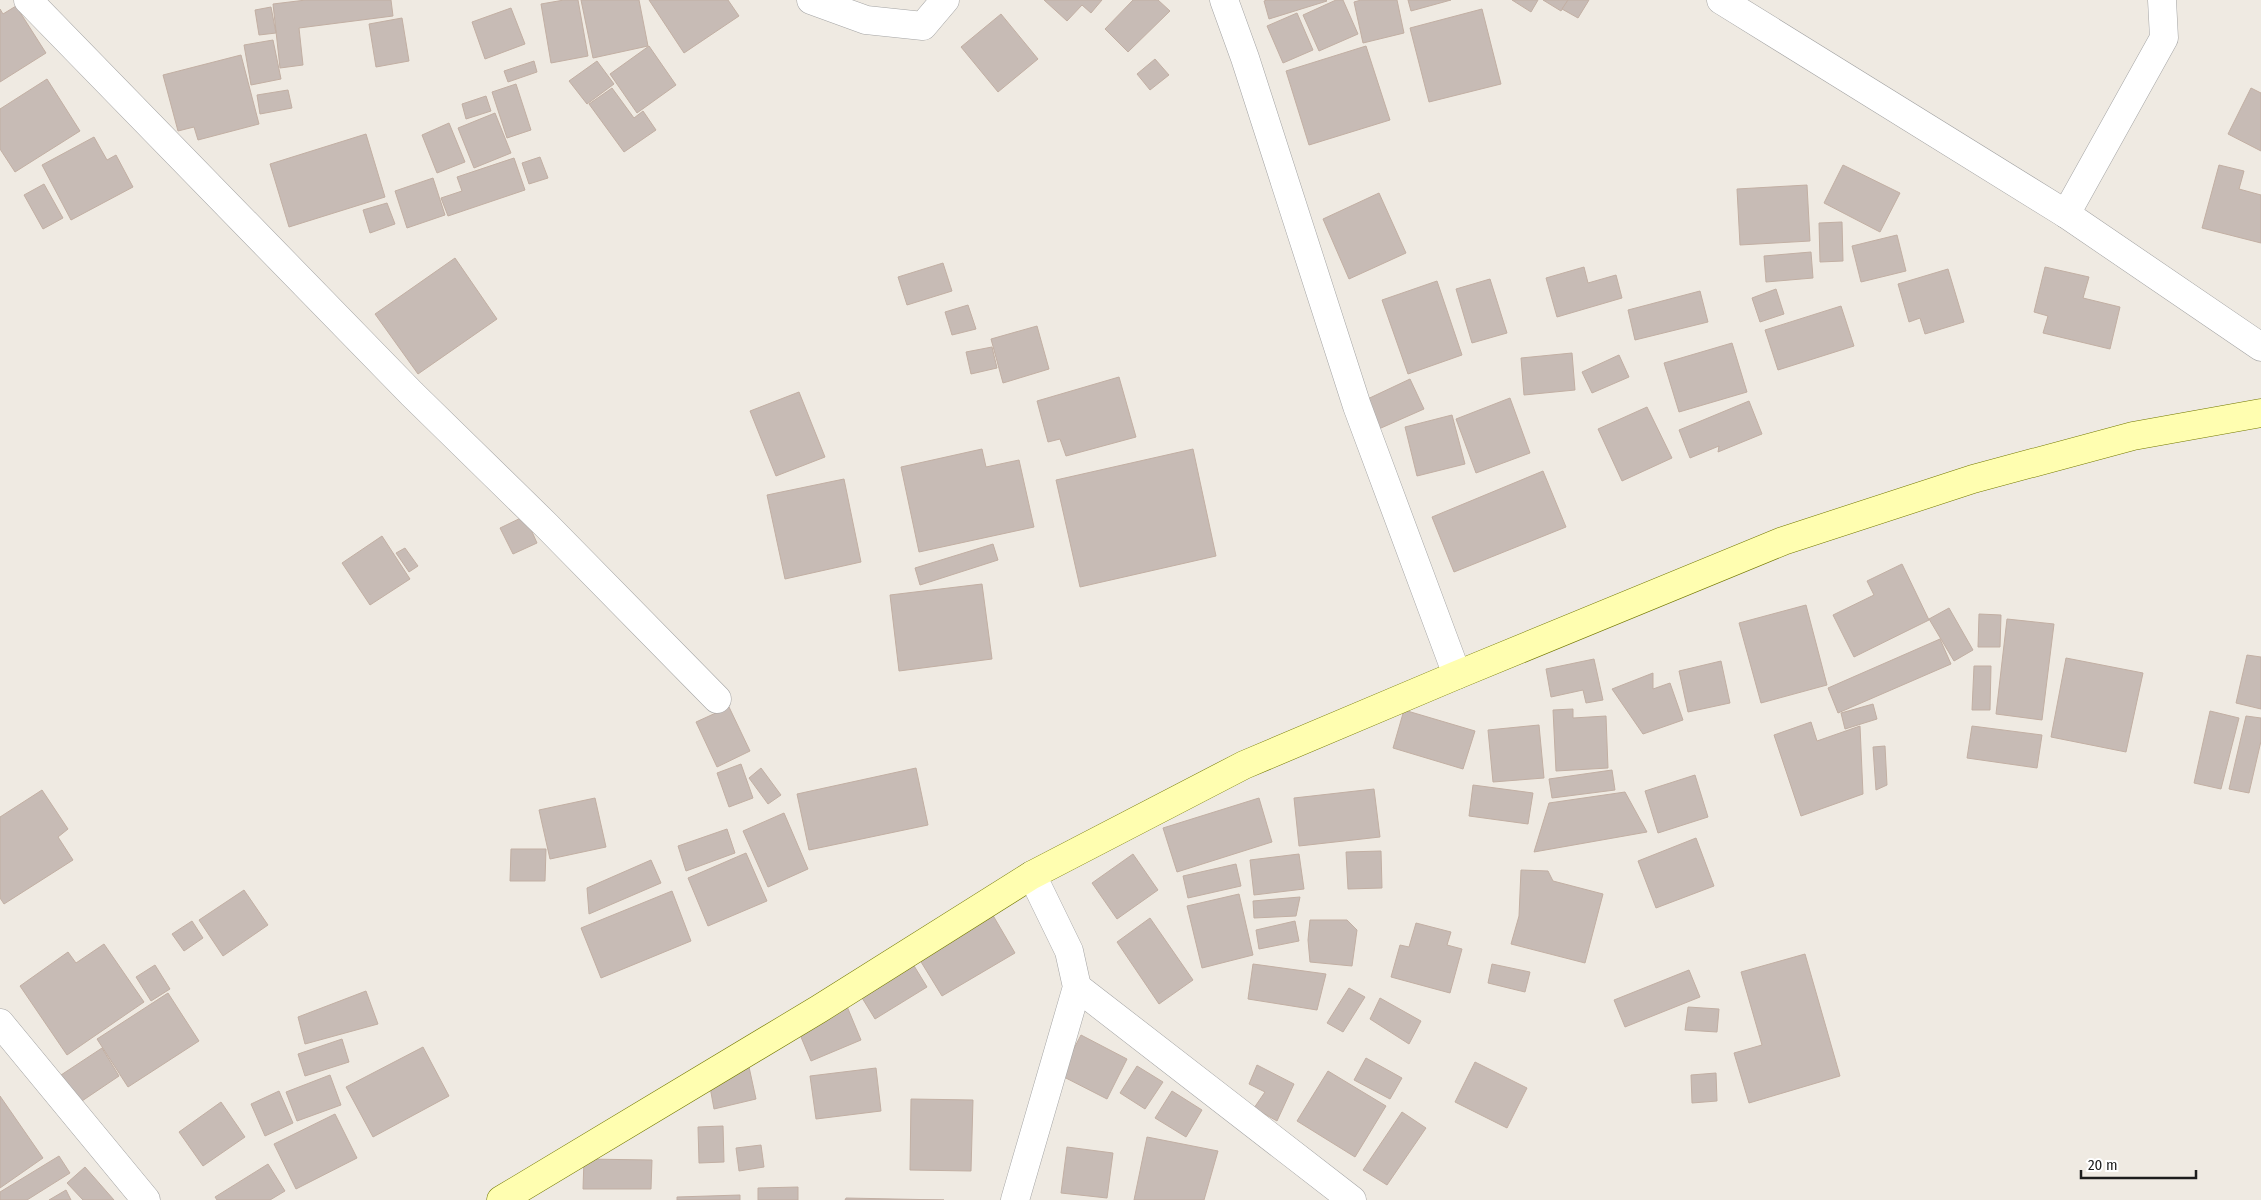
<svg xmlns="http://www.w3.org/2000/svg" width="2261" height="1200" font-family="'Fira Sans Condensed',sans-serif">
  <rect width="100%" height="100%" fill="#efeae2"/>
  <g fill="#c7bbb5" stroke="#c2afa3">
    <path d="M 306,0 L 391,0 L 393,16 L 299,28 L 303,65 L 280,68 L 273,4 Z"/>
    <path d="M 564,0 L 578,0 L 588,56 L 551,63 L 541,4 Z"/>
    <path d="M 581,0 L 639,0 L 648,46 L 593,58 Z"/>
    <path d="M 649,0 L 728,0 L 739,16 L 684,53 Z"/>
    <path d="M 1044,0 L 1102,0 L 1091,13 L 1082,5 L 1067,21 Z"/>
    <path d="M 1133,0 L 1158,0 L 1170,11 L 1128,52 L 1105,29 Z"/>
    <path d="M 1267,0 L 1326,0 L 1327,1 L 1269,19 L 1264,1 Z"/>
    <path d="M 1336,0 L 1343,0 L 1358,34 L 1319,51 L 1303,15 Z"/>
    <path d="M 1361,0 L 1397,0 L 1404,33 L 1363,43 L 1354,2 Z"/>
    <path d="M 1408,0 L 1451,0 L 1411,11 Z"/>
    <path d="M 1512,0 L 1538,0 L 1531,12 Z"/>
    <path d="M 1543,0 L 1568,0 L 1561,11 Z"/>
    <path d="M 1568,0 L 1589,0 L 1578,18 L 1562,9 Z"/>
    <path d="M 16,6 L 46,53 L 0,82 L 0,9 L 3,14 Z"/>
    <path d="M 271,7 L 276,33 L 259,35 L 255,10 Z"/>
    <path d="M 511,8 L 525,44 L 485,59 L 472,22 Z"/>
    <path d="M 1482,9 L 1501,84 L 1429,102 L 1410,28 Z"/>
    <path d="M 1297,13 L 1313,50 L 1283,63 L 1267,26 Z"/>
    <path d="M 1001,14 L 1038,59 L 998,92 L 961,47 Z"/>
    <path d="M 402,18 L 409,61 L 376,67 L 369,24 Z"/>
    <path d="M 273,40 L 281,79 L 251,85 L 244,45 Z"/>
    <path d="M 649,46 L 676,85 L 637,113 L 610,74 Z"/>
    <path d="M 1366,46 L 1390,120 L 1309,145 L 1286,71 Z"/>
    <path d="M 241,55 L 259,124 L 198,140 L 194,127 L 178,131 L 163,75 Z"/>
    <path d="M 1155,59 L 1169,75 L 1150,90 L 1137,74 Z"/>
    <path d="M 534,61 L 537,72 L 508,82 L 504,71 Z"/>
    <path d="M 597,61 L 614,84 L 587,104 L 569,81 Z"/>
    <path d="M 47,79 L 80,131 L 15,172 L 0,149 L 0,109 Z"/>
    <path d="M 516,84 L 531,130 L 507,138 L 492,92 Z"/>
    <path d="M 612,88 L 634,118 L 643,111 L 656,130 L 624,152 L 589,104 Z"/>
    <path d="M 2251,88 L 2261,93 L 2261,151 L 2228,134 Z"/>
    <path d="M 288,90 L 292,108 L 260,114 L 257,95 Z"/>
    <path d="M 486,96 L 491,111 L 466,119 L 462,104 Z"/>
    <path d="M 495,113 L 511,153 L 474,168 L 458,128 Z"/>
    <path d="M 449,123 L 465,162 L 437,173 L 422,135 Z"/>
    <path d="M 366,134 L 385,197 L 289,227 L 270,164 Z"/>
    <path d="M 94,137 L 107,160 L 116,155 L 133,187 L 71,220 L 42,165 Z"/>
    <path d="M 540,157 L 548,178 L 529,184 L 522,163 Z"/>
    <path d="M 514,158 L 525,190 L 448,216 L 441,198 L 462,191 L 457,177 Z"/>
    <path d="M 1843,165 L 1900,193 L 1880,232 L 1824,203 Z"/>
    <path d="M 2219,165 L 2244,171 L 2239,189 L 2261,195 L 2261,243 L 2202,228 Z"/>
    <path d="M 433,178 L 445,215 L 407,228 L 395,191 Z"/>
    <path d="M 44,184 L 63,218 L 43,229 L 24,195 Z"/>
    <path d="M 1807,185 L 1810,241 L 1740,245 L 1737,189 Z"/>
    <path d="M 1379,193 L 1406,253 L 1349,279 L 1323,219 Z"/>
    <path d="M 387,203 L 395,224 L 370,233 L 363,210 Z"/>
    <path d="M 1842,222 L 1843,261 L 1820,262 L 1819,223 Z"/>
    <path d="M 1897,235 L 1906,271 L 1861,282 L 1852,246 Z"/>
    <path d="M 1811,252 L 1813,278 L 1766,282 L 1764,256 Z"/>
    <path d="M 455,258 L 497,319 L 418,374 L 375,314 Z"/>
    <path d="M 943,263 L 952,291 L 907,305 L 898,277 Z"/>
    <path d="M 1584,267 L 1588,283 L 1616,275 L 1622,298 L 1557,317 L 1546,278 Z"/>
    <path d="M 2045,267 L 2089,277 L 2083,298 L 2120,307 L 2110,349 L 2043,333 L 2048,316 L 2034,312 Z"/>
    <path d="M 1948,269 L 1964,322 L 1925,334 L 1920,318 L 1909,322 L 1898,284 Z"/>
    <path d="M 1490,279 L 1507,333 L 1472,343 L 1456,289 Z"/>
    <path d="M 1437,281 L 1462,355 L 1408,374 L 1382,300 Z"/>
    <path d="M 1776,289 L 1784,314 L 1760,322 L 1752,298 Z"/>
    <path d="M 1700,291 L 1708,322 L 1635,340 L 1628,310 Z"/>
    <path d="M 968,305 L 976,329 L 952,335 L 945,312 Z"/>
    <path d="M 1841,306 L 1854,346 L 1778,370 L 1765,330 Z"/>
    <path d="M 1037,326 L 1049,369 L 1003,383 L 991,339 Z"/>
    <path d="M 1732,343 L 1747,392 L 1679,412 L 1664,363 Z"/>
    <path d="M 992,347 L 997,368 L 971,374 L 966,352 Z"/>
    <path d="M 1572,353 L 1575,390 L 1524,395 L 1521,358 Z"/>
    <path d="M 1619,355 L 1629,377 L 1592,393 L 1582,372 Z"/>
    <path d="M 1119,377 L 1136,437 L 1066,456 L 1060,439 L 1048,442 L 1037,401 Z"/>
    <path d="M 1410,379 L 1424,409 L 1372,432 L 1359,403 Z"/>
    <path d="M 799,392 L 825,457 L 776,476 L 750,411 Z"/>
    <path d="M 1510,398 L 1530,453 L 1476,473 L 1456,419 Z"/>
    <path d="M 1749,401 L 1762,434 L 1718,452 L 1719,446 L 1690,458 L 1679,430 Z"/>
    <path d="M 1647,407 L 1672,458 L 1622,481 L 1598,429 Z"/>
    <path d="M 1452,415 L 1465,464 L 1417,476 L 1405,427 Z"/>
    <path d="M 982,449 L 986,467 L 1019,460 L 1034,527 L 919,552 L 901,467 Z"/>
    <path d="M 1193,449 L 1216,556 L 1080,587 L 1056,480 Z"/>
    <path d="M 1543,471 L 1566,527 L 1454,572 L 1432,517 Z"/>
    <path d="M 844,479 L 861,562 L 785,579 L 767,495 Z"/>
    <path d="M 525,516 L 537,543 L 513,554 L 500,528 Z"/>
    <path d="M 382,536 L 410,579 L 370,605 L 342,563 Z"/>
    <path d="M 993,544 L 998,560 L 920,585 L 915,568 Z"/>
    <path d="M 405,548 L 418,566 L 409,572 L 396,553 Z"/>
    <path d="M 1902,564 L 1929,620 L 1854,657 L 1833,615 L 1874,595 L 1867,581 Z"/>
    <path d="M 982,584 L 992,659 L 899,671 L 890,595 Z"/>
    <path d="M 1806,605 L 1827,685 L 1761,703 L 1739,623 Z"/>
    <path d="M 1949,608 L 1973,650 L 1954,661 L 1929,619 Z"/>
    <path d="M 1979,614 L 2001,615 L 2000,647 L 1978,647 Z"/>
    <path d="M 2007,619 L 2054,624 L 2042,720 L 1996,714 Z"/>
    <path d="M 1940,639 L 1951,664 L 1838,713 L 1828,688 Z"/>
    <path d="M 2247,655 L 2261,657 L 2261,709 L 2236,703 Z"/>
    <path d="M 2066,658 L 2143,673 L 2126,752 L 2051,737 Z"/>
    <path d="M 1594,659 L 1603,700 L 1586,703 L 1583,690 L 1551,697 L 1546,669 Z"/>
    <path d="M 1721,661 L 1730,703 L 1688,712 L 1679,671 Z"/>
    <path d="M 1974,666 L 1991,666 L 1990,710 L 1972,710 Z"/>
    <path d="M 1653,673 L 1653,689 L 1670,683 L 1683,720 L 1643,734 L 1612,689 Z"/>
    <path d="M 1873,704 L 1877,719 L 1845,729 L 1841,713 Z"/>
    <path d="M 729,707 L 750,751 L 717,767 L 696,722 Z"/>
    <path d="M 1573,709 L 1573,718 L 1606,716 L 1608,768 L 1556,771 L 1553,710 Z"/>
    <path d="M 1404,710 L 1475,731 L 1463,769 L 1393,748 Z"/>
    <path d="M 2210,711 L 2239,718 L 2221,789 L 2194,783 Z"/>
    <path d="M 2246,716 L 2261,718 L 2261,741 L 2249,793 L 2229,789 Z"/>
    <path d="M 1811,722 L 1817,741 L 1860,726 L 1863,794 L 1801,816 L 1774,735 Z"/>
    <path d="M 1539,725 L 1544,778 L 1493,782 L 1488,730 Z"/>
    <path d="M 1972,726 L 2042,735 L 2037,768 L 1967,758 Z"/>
    <path d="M 1885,746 L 1887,785 L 1876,790 L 1873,747 Z"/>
    <path d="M 741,764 L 753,798 L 729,807 L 717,773 Z"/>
    <path d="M 761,768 L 781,795 L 768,804 L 749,778 Z"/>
    <path d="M 916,768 L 928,825 L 809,850 L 797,794 Z"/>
    <path d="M 1612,770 L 1615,790 L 1552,798 L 1549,779 Z"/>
    <path d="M 1695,775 L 1708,817 L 1658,833 L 1645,791 Z"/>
    <path d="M 1473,785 L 1533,793 L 1528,824 L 1469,816 Z"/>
    <path d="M 1374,789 L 1380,837 L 1299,846 L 1294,798 Z"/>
    <path d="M 42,790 L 68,829 L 58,837 L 73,860 L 4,904 L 0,898 L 0,817 Z"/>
    <path d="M 1625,792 L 1647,832 L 1534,852 L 1549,803 Z"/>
    <path d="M 595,798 L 606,847 L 550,859 L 539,810 Z"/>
    <path d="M 1259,798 L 1272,842 L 1177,872 L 1163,828 Z"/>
    <path d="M 784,813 L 808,869 L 768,887 L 743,831 Z"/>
    <path d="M 727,829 L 735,853 L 686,871 L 678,846 Z"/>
    <path d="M 1696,838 L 1714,886 L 1656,908 L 1638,861 Z"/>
    <path d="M 511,849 L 546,849 L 545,881 L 510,881 Z"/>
    <path d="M 1381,851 L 1382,888 L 1348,889 L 1346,852 Z"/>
    <path d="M 746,853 L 767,901 L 708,926 L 688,878 Z"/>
    <path d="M 1133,854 L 1158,890 L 1117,919 L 1092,883 Z"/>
    <path d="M 1299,854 L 1304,889 L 1254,895 L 1250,860 Z"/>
    <path d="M 651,860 L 661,883 L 589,914 L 587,888 Z"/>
    <path d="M 1236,864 L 1241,886 L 1188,898 L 1183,876 Z"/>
    <path d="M 1521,870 L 1548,871 L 1553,881 L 1603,894 L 1585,963 L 1511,944 L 1519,916 Z"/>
    <path d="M 244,890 L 268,925 L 223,956 L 199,920 Z"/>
    <path d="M 672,891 L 691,941 L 601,978 L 581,928 Z"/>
    <path d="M 1239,894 L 1253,955 L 1202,968 L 1187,906 Z"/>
    <path d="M 1300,897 L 1296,916 L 1254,918 L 1253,901 Z"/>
    <path d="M 991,912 L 1015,953 L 942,996 L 918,957 Z"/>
    <path d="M 1150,918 L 1193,980 L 1159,1004 L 1117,942 Z"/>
    <path d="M 1310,920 L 1347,920 L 1357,930 L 1352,966 L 1310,962 L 1308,940 Z"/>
    <path d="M 192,921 L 203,938 L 184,951 L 172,934 Z"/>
    <path d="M 1295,921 L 1299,941 L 1259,949 L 1256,930 Z"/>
    <path d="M 1416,923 L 1451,932 L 1447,945 L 1462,949 L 1450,993 L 1391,977 L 1400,945 L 1409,947 Z"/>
    <path d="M 104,944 L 144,1002 L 67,1055 L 20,986 L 68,952 L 76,963 Z"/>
    <path d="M 1805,954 L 1840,1076 L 1749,1103 L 1734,1053 L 1762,1045 L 1741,972 Z"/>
    <path d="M 908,956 L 927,987 L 875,1019 L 856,988 Z"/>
    <path d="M 1253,964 L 1326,974 L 1317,1010 L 1248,999 Z"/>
    <path d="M 1492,964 L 1530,972 L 1525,992 L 1488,983 Z"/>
    <path d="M 155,965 L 170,989 L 151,1001 L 136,977 Z"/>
    <path d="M 1689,970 L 1700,997 L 1625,1027 L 1614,1000 Z"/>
    <path d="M 1349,988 L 1365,997 L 1343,1032 L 1327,1023 Z"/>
    <path d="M 366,991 L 378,1024 L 305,1044 L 298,1017 Z"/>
    <path d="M 168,993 L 199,1041 L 128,1087 L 97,1039 Z"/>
    <path d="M 1380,998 L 1421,1021 L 1409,1044 L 1370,1019 Z"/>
    <path d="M 846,1004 L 861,1040 L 811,1061 L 796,1025 Z"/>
    <path d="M 1688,1007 L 1719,1009 L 1717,1032 L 1685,1030 Z"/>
    <path d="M 1081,1035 L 1127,1059 L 1107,1099 L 1060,1075 Z"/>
    <path d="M 342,1039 L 349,1062 L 305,1076 L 298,1054 Z"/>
    <path d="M 423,1047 L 449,1096 L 373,1137 L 346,1087 Z"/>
    <path d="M 102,1048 L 119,1076 L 79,1103 L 61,1075 Z"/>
    <path d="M 1366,1058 L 1402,1078 L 1390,1099 L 1354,1080 Z"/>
    <path d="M 1475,1062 L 1527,1088 L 1507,1128 L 1455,1102 Z"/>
    <path d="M 1257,1065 L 1294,1084 L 1277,1121 L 1254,1108 L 1265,1092 L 1249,1084 Z"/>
    <path d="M 1137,1066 L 1163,1082 L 1145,1109 L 1120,1093 Z"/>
    <path d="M 749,1067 L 756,1099 L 714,1109 L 708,1076 Z"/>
    <path d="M 876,1068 L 881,1111 L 816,1119 L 810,1076 Z"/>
    <path d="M 1328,1071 L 1386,1106 L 1355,1157 L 1297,1121 Z"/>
    <path d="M 1716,1073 L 1717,1101 L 1692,1103 L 1691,1075 Z"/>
    <path d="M 330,1075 L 341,1105 L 297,1121 L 286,1092 Z"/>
    <path d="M 279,1091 L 293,1123 L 265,1136 L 251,1104 Z"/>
    <path d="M 1172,1091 L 1202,1110 L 1186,1137 L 1155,1118 Z"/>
    <path d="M 0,1096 L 43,1158 L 0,1188 Z"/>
    <path d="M 911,1099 L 973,1100 L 971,1171 L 910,1170 Z"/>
    <path d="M 221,1102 L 245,1137 L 203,1166 L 179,1132 Z"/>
    <path d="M 1402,1112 L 1426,1128 L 1387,1185 L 1363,1170 Z"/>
    <path d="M 335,1114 L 357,1158 L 296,1189 L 274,1144 Z"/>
    <path d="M 723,1126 L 724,1162 L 699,1163 L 698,1127 Z"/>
    <path d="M 1147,1137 L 1218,1151 L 1204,1200 L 1134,1200 Z"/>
    <path d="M 761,1145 L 764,1167 L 739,1171 L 736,1148 Z"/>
    <path d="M 1067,1147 L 1113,1153 L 1107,1198 L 1061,1193 Z"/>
    <path d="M 59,1156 L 70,1173 L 27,1200 L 0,1200 L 0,1192 Z"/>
    <path d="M 584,1159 L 652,1160 L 651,1189 L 583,1189 Z"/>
    <path d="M 268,1164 L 285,1191 L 270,1200 L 217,1200 L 215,1197 Z"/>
    <path d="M 85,1167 L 114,1200 L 83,1200 L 67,1183 Z"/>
    <path d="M 798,1187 L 798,1200 L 758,1200 L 758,1188 Z"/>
    <path d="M 66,1190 L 71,1200 L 49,1200 Z"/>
    <path d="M 740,1195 L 740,1200 L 677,1200 L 677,1197 Z"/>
    <path d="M 846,1198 L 944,1200 L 845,1200 Z"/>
  </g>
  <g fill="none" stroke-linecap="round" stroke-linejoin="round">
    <defs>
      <g id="minor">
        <path d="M 28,0 L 412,394 L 547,526 L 717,699"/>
        <path d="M 811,0 L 866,20 L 923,26 L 945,0"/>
        <path d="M 1224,0 L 1245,58 L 1357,406 L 1457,675"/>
        <path d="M 1721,0 L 2066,214 L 2261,347"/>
        <path d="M 2066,214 L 2164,38 L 2162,0"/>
        <path d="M 1077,987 L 1352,1200"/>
        <path d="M 0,1023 L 146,1200"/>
        <path d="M 1015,1200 L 1077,987 L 1069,951 L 1032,875"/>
      </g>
      <path id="secondary" d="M 501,1200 L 819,1009 L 1032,875 L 1244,765 L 1457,675 L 1783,541 L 1973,479 L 2133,436 L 2261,413"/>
    </defs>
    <use href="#minor" stroke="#a4a4a4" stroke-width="29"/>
    <use href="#secondary" stroke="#737800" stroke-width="29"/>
    <use href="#minor" stroke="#fff" stroke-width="28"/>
    <use href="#secondary" stroke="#fffeb0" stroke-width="28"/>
  </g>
  <path d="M2081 1170v8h115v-8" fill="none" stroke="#1d1d1d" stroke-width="2.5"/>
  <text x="2088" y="1170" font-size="15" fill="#1d1d1d" stroke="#ffffff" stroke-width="4" paint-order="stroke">20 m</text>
</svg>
